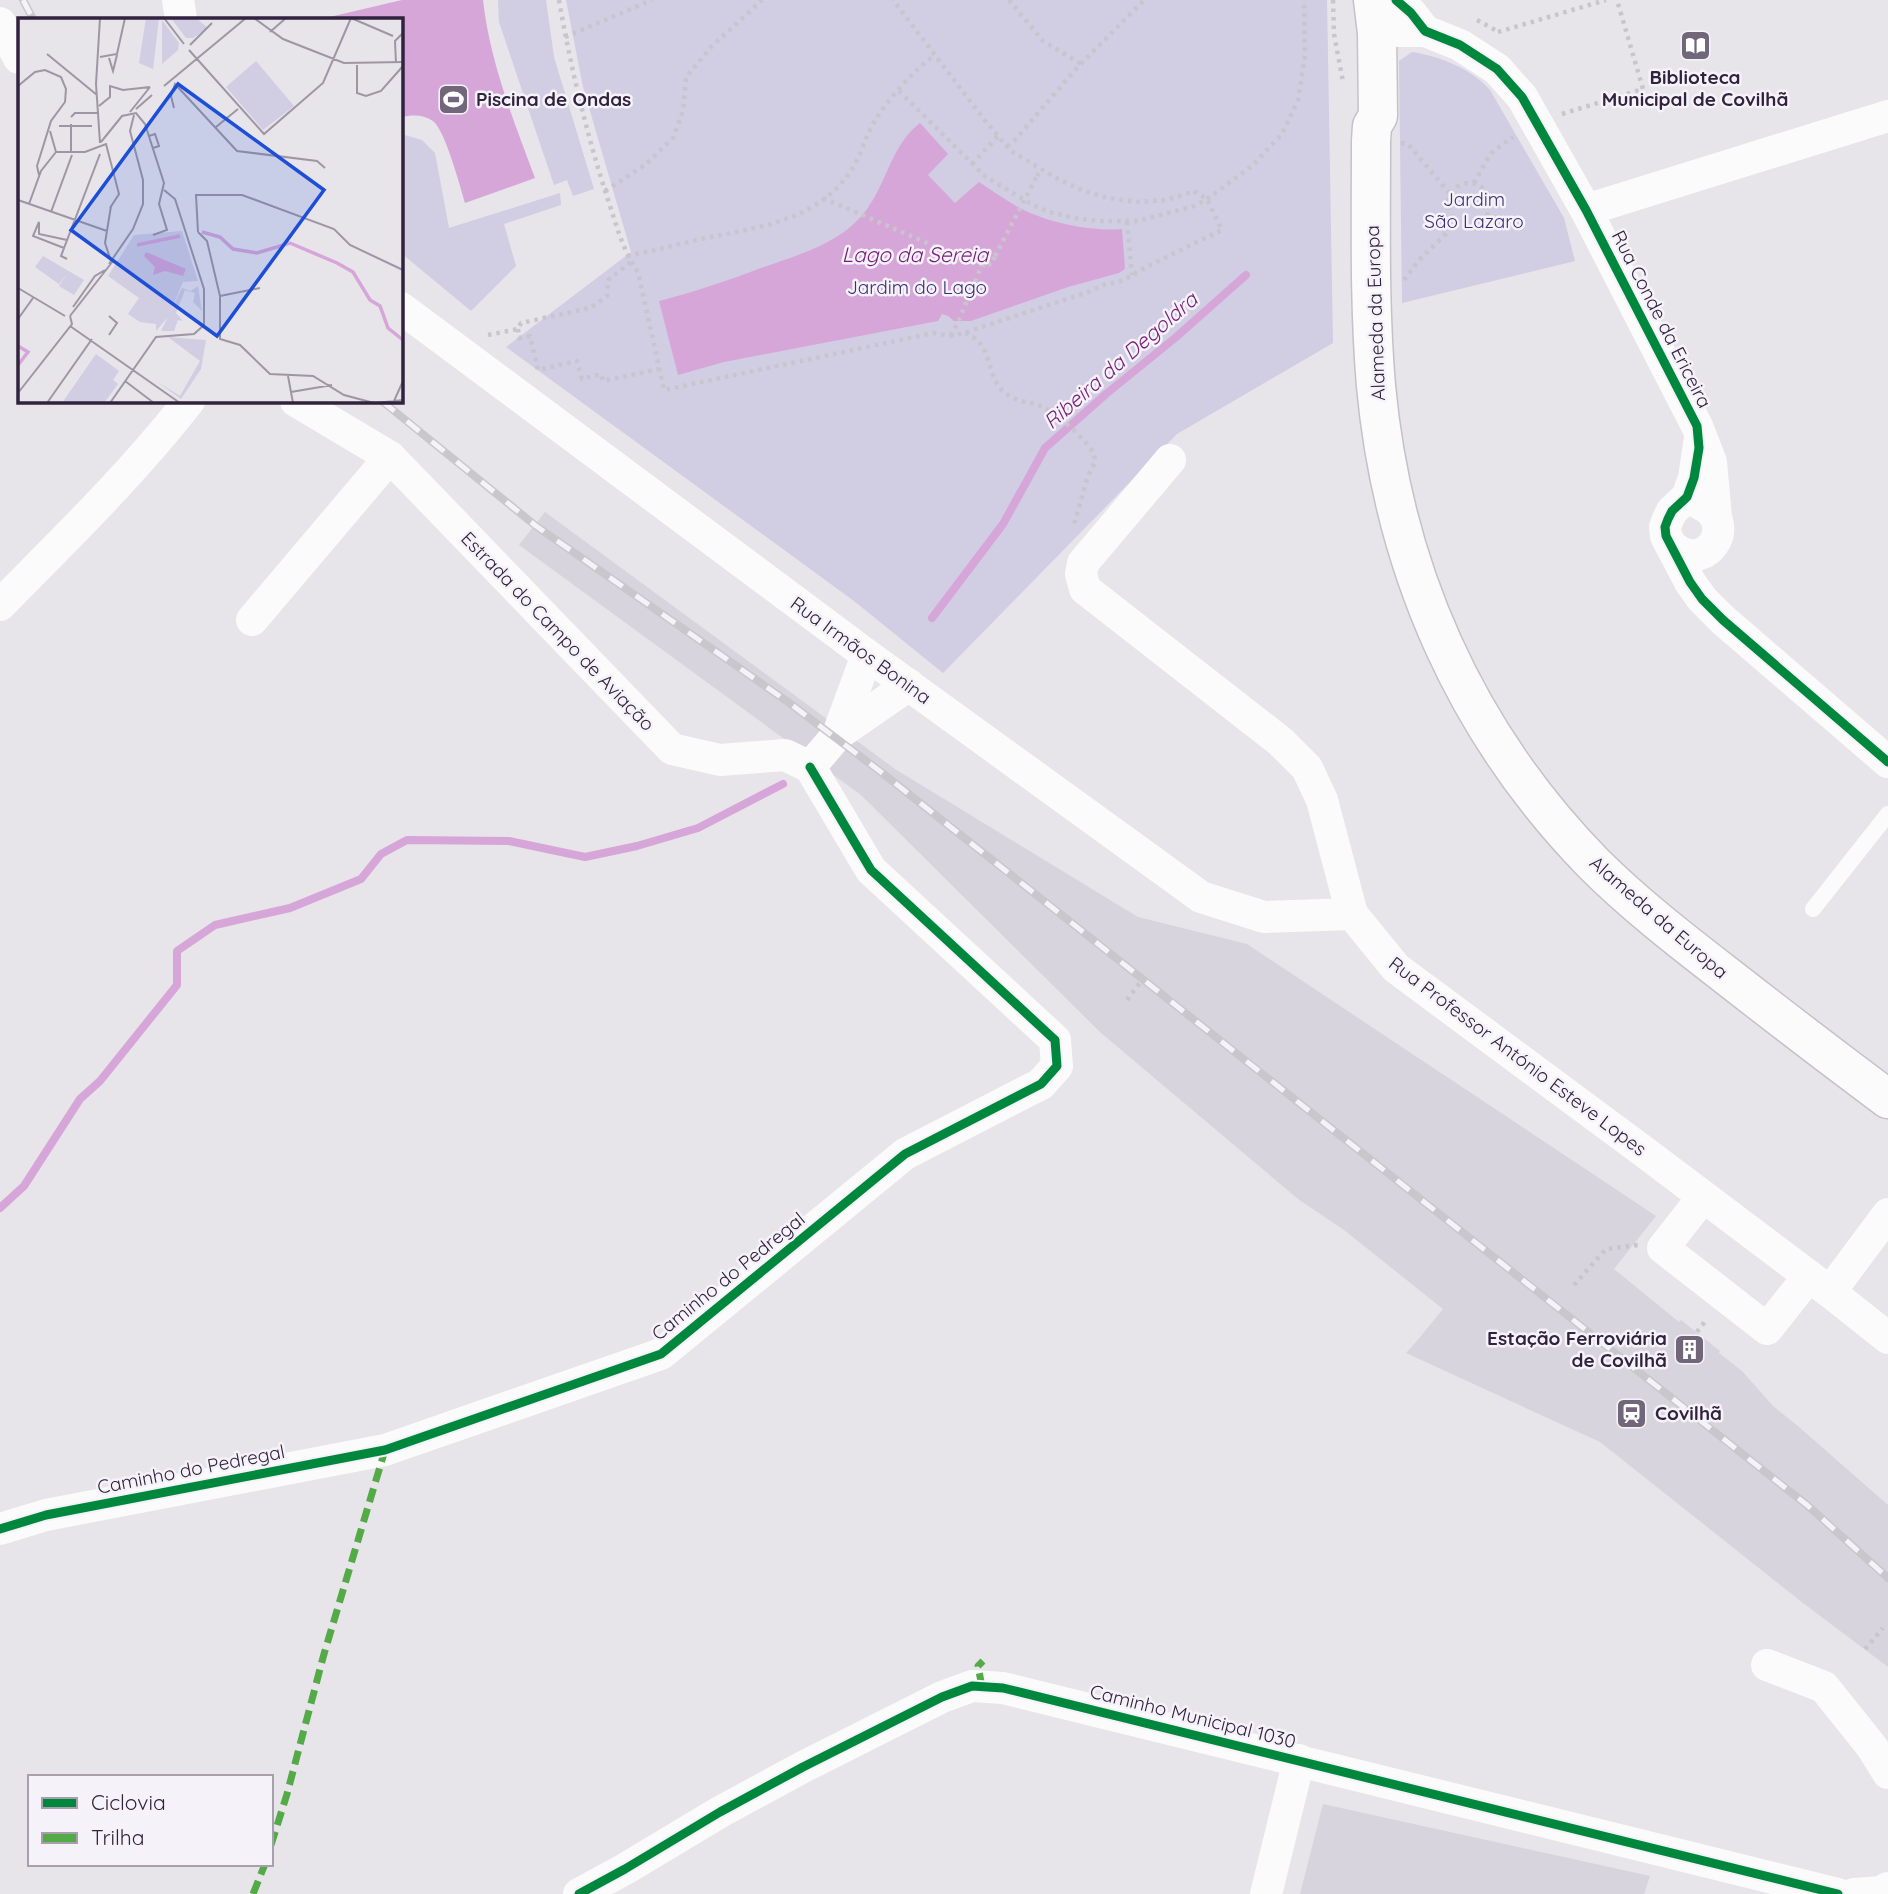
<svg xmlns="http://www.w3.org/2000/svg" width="1888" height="1894" font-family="Quicksand,sans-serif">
  <rect width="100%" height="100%" fill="#e7e4ea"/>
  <g fill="#d8d4dd">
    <path d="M 545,512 L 895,769 L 1138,917 L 1247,944 L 1656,1216 L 1614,1269 L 1679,1322 L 1681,1320 L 1720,1351 L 1719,1353 L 1742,1371 L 1773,1406 L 1799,1427 L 1888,1505 L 1888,1667 L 1803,1603 L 1600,1442 L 1406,1353 L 1416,1342 L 1443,1309 L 1344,1230 L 1298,1199 L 1101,1033 L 861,795 L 519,545 Z"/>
    <path d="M 1323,1804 L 1650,1876 L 1644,1894 L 1300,1894 Z"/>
  </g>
  <g fill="#d1cde3">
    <path d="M 498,0 L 546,0 L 554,57 L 594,189 L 573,196 L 567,180 L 554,185 L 499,22 Z"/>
    <path d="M 566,0 L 1327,0 L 1333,343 L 1177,434 L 943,673 L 854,601 L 506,347 L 631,252 L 583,87 Z"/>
    <path d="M 1412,52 C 1439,56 1472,69 1490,90 L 1564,218 L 1575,261 L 1402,303 L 1399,61 Z"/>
    <path d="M 401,134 L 422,140 L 435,153 L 449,228 L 560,193 L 561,205 L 504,224 L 516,266 L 471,311 L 401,253 Z"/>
  </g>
  <g fill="#d6a6d8">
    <path d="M 402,0 L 483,0 C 490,62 513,119 535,178 L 465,203 C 460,186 445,130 433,121 C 423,114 412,115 401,117 L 401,19 L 321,19 Z"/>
    <path d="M 920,123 L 948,154 L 928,175 L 955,203 L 979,182 C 991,190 1003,198 1016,206 C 1044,222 1091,232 1122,229 L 1125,269 L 1119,273 L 1068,287 L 971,321 L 954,321 L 948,316 L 942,314 L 938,321 L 724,362 L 678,375 L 659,301 C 694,292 727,281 761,268 C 798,255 843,243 867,209 C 887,182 892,144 920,123 Z"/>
  </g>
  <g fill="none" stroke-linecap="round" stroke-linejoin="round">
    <g stroke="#d6a6d8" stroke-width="8">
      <path d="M 932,618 L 1003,524 L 1045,448 L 1106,394 L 1175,338 L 1246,275"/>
      <path d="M 0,1208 L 24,1186 L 80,1099 L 100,1081 L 177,985 L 177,951 L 215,925 L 290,908 L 361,879 L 381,854 L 407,840 L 509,841 L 585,857 L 637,846 L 698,828 L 783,784"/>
    </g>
    <defs>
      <path id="secondary" d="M 1373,0 L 1377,33 L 1378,116 L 1372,126 L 1371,141 C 1371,223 1369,304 1376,386 C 1393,568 1465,732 1593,863 C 1637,907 1687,945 1736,983 C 1786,1022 1837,1061 1888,1099"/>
    </defs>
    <use href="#secondary" stroke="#c5c1ca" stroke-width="41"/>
    <g stroke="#c8c5cd" stroke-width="4.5" stroke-dasharray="3.5 5" stroke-linecap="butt">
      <path d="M 559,0 C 571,69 587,136 609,203 C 617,227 623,251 638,272 L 664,390 L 933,333 L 951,336 L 964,333 L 1091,291 L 1107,283 L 1114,283 L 1124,280 L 1146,267 L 1222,230 L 1207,199 L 1194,191 L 1167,200 L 1137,202 L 1107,198 L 1084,191 L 1058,179 L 1011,151 L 986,122 L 893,0"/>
      <path d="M 1009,0 L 1043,41 L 1081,64"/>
      <path d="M 1333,0 L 1334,34 L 1343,82"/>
      <path d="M 1477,20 L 1497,31"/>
      <path d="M 1498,32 L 1606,0"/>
      <path d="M 565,37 L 652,0"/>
      <path d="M 899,91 L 986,177 L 1033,205 L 1049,212 L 1075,218 L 1098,221 L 1138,221 L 1194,206 L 1207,199 L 1252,166 L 1282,134 L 1298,100 L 1305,55 L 1304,0"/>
      <path d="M 1562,114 L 1643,89 L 1617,0"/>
      <path d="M 1401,143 L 1408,144 L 1450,194"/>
      <path d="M 1007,146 L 1014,141 L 1075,70 L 1144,0"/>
      <path d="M 972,164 L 998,136"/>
      <path d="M 1037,176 L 1042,169"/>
      <circle cx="1469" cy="204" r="21"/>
      <path d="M 1474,183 L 1491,153 L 1513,137"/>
      <path d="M 605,191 L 645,165 L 673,138 L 683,111 L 686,77 L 712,46 L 762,0"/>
      <path d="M 823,198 L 971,262 L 984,265 L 992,264 L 995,256"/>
      <path d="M 1127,222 L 1132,275"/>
      <path d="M 627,256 C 657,250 686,242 716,236 C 765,226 815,219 848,175 C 861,158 864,139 874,122 C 887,100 914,70 935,55"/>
      <path d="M 1404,280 L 1419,260 L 1458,222"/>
      <path d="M 518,329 L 519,338 L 530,336 L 538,370 L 577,361 L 582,379 L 601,374 L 603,381 L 659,369"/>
      <path d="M 965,333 C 995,344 984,376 1005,393 C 1017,403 1032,401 1045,408 C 1056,413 1087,441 1093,452 C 1094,455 1095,458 1095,462 L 1088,476 L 1073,528"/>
      <path d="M 488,335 L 518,329 L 521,323 L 590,308 L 607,296 L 608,280 L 631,262"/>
      <path d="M 951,336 L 959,320 L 979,272 L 984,265"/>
      <path d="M 1127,1000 L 1146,975"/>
      <path d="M 1574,1285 L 1606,1249 L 1638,1245"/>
      <path d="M 1697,1332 L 1707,1319"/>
      <path d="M 1865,1649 L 1883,1628"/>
    </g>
    <path stroke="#fbfbfc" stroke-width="16" d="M 1813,909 L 1888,814"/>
    <g stroke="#fbfbfc" stroke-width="32">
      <path d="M 178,0 L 181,19"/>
      <path d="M 1396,0 L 1411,13 L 1425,31"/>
      <path d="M 1375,13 L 1396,31 L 1425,31 L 1460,45 L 1497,69 L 1522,97 L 1586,210 L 1697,426 L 1711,462 L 1716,517"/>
      <path d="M 0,23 L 19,58"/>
      <path d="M 1586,210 L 1888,116"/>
      <path d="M 401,308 L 867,655 L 1201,897 L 1264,917 L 1352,914"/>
      <path d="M 296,401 L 390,457 L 672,749 L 720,760 L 785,755 L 810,767"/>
      <path d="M 1699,444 L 1694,478 L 1687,497 L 1672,511 L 1668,519 L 1665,527 L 1666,536 L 1690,582 L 1702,599 L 1723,620 L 1888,762"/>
      <path d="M 1170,460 L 1083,563 L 1081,574 L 1085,589 L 1281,742 L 1307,768 L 1322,800 L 1352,914 L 1396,968 L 1643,1151 L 1830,1292 L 1888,1338"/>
      <path d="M 1670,544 C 1703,579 1742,523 1700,504"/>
      <path d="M 0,605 C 65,539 132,474 189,401"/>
      <path d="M 252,620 L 390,457"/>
      <path d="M 838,734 L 867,655"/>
      <path d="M 810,767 L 838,734 L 909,685"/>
      <path d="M 1703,1197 L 1663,1248 L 1767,1329 L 1809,1276"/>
      <path d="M 1830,1292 L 1888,1214"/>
      <path d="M 0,1529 L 46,1515 L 385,1450 L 661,1354 L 905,1154 L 1041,1084 L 1057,1066 L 1055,1040 L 871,870 L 810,767"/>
      <path d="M 1767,1665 L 1824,1687 L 1872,1747 L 1888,1773"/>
      <path d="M 579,1894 L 625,1869 L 720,1812 L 803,1767 L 942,1697 L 972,1686 L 1003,1688 L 1838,1894"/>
      <path d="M 1266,1894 L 1299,1760"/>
      <path d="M 1854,1894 L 1881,1892 L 1888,1888"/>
    </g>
    <use href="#secondary" stroke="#fbfbfc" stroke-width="38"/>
    <defs>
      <g id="rail">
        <path d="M 23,0 L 33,19"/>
        <path d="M 382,401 L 536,526 L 788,702 L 881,772 L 1807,1505 L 1888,1578"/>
      </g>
    </defs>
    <use href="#rail" stroke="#c9c7cb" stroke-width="8"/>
    <use href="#rail" stroke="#f5f3f9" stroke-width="5" stroke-dasharray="16" stroke-linecap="butt"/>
    <path stroke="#c8c5cd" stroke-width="4.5" stroke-dasharray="3.5 5" stroke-linecap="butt" d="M 995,256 L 1037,176"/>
    <g stroke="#54aa46" stroke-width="7" stroke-dasharray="14 7" stroke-linecap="butt">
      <path d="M 982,1687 L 978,1666 L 983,1661"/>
      <path d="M 271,1845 L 287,1794 L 324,1654 L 385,1450"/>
      <path d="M 253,1894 L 265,1864"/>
    </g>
    <defs>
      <g id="cycleway">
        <path d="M 1396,0 L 1411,13 L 1425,31 L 1460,45 L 1497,69 L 1522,97 L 1586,210 L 1697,426 L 1699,448 L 1694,478 L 1687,497 L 1672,511 L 1668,519 L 1665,527 L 1666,536 L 1690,582 L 1702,599 L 1723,620 L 1888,762"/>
        <path d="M 0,1529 L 46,1515 L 385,1450 L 661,1354 L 905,1154 L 1041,1084 L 1057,1066 L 1055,1040 L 871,870 L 810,767"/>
        <path d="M 579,1894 L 625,1869 L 720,1812 L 803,1767 L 942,1697 L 972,1686 L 1003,1688 L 1838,1894"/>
      </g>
    </defs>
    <use href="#cycleway" stroke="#f5f3f9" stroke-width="13"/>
    <use href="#cycleway" stroke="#00873e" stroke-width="9"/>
  </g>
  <defs>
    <symbol id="library-square" viewBox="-11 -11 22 22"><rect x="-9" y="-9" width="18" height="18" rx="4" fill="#71667a" stroke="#f5f3f9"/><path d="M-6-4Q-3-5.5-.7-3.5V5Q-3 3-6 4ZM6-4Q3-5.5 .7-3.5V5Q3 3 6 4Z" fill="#fff"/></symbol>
    <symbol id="stadium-square" viewBox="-11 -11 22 22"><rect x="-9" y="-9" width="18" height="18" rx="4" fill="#71667a" stroke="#f5f3f9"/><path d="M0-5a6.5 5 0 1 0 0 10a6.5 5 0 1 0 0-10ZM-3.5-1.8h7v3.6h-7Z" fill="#fff"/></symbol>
    <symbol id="building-square" viewBox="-11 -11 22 22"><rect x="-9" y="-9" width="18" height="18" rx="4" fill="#71667a" stroke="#f5f3f9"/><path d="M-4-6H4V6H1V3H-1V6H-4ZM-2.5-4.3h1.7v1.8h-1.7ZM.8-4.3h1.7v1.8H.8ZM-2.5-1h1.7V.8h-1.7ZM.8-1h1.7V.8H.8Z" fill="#fff"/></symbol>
    <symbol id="station-square" viewBox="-11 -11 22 22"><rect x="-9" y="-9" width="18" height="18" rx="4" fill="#71667a" stroke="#f5f3f9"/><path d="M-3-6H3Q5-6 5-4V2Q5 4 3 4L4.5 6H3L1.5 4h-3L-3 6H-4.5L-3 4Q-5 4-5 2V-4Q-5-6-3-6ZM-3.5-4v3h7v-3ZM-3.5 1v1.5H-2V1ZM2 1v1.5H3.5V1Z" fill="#fff"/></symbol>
  </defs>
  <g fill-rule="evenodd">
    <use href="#library-square" x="1678" y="28" width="35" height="35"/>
    <use href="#stadium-square" x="436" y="82" width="35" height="35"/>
    <use href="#building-square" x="1672" y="1332" width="35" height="35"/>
    <use href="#station-square" x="1614" y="1396" width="35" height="35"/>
  </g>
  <g text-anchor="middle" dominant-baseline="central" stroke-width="5" stroke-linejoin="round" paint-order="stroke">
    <g font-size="19" font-weight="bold" fill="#31223d" stroke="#f5f3f9" text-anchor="start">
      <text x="1695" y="77" text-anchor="middle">Biblioteca<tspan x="1695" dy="22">Municipal de Covilhã</tspan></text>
      <text x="476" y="99">Piscina de Ondas</text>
      <text x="1667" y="1338" text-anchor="end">Estação Ferroviária<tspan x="1667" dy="22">de Covilhã</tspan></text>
      <text x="1655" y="1413">Covilhã</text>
    </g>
    <g font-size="19" fill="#3c2d73" stroke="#f5f3f9">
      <text x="1474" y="199">Jardim<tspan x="1474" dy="22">São Lazaro</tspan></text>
      <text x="917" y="287">Jardim do Lago</text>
    </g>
    <g font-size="19" fill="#31223d" stroke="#f5f3f9">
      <text transform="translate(1375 313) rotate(-92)">Alameda da Europa</text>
      <text transform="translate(1662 319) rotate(63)">Rua Conde da Ericeira</text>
      <text transform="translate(558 631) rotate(46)">Estrada do Campo de Aviação</text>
      <text transform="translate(861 650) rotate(36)">Rua Irmãos Bonina</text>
      <text transform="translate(1659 917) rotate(41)">Alameda da Europa</text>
      <text transform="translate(1518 1056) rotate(37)">Rua Professor António Esteve Lopes</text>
      <text transform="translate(728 1276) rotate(-39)">Caminho do Pedregal</text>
      <text transform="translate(191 1469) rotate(-11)">Caminho do Pedregal</text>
      <text transform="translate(1193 1716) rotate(14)">Caminho Municipal 1030</text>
    </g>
    <g font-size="21" font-style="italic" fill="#781d78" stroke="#f5f3f9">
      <text x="915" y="254">Lago da Sereia</text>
      <text transform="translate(1120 360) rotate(-41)">Ribeira da Degoldra</text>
    </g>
  </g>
  <g transform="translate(18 18)">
    <rect width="385" height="385" fill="#e7e4ea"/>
    <path d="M 128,0 L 141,0 L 135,51 L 121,45 ZM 153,0 L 178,0 L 190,10 L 175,20 L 168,20 ZM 144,2 L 161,25 L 160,32 L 144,46 ZM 238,43 L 276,88 L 245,112 L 208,69 ZM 164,213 L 180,263 L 165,264 L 150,299 L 138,313 L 138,306 L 122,304 L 110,296 L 121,280 L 90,258 L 116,217 ZM 25,238 L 66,262 L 56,277 L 41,268 L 48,257 L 41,266 L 17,249 ZM 180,268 L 184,293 L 175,284 L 177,275 L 167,272 L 158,295 L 165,303 L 160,302 L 156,313 L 143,313 L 164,270 L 173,273 ZM 150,319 L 188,322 L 183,351 L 163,381 L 138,363 L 162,378 L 182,343 ZM 78,336 L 101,353 L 95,362 L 100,366 L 86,385 L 44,385 Z" fill="#d1cde3"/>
    <path d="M 128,234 L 168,251 L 165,258 L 147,253 L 135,257 L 137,249 L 126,238 Z" fill="#d6a6d8"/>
    <path fill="none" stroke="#d6a6d8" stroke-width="3.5" d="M 184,214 L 202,219 L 215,231 L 239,235 L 272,225 L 319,245 L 335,254 L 352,282 L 362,288 L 370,310 L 385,322M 119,227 L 162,218M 0,328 L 10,334 L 0,347"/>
    <path fill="none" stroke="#9e96a5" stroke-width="2" d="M 146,0 L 166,26M 236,0 L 265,21 L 326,45 L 385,44M 333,0 L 375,18M 252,14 L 268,0M 172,27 L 194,5M 171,32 L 246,116 L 305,65 L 333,0M 29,36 L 79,77M 82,39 L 99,36 L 107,0M 91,40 L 95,53 L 99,37M 378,45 L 377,23 L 385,15M 339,47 L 339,75 L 348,78 L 363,73 L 385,48M 0,68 L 17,54 L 27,52 L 43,59 L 48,71 L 47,84 L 33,103 L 19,148 L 21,157M 146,68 L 228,0M 81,88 L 92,79 L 92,68 L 105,72 L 132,69M 156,90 L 153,78 L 157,66 L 219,133 L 299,143 L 307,150M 118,91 L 134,77M 112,94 L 132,69M 53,99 L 57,95 L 81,95M 53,106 L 53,134M 41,108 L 74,108M 198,109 L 220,91M 32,113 L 38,134M 131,118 L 137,116 L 141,128 L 135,130M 83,124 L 104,98 L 118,95 L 127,106 L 146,165 L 141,186 L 149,212 L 135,217M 82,125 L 78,66 L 82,0M 38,134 L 67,134 L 88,126 L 101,176 L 92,190M 0,182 L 89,213M 11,186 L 23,153 L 38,134M 33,194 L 54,137M 180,214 L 189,223 L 202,278 L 202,321 L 222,327 L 252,356 L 295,358 L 326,377 L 356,385M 180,214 L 178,177 L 224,177 L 316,211 L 332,227 L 385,252M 46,230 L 15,218 L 21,204 L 21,216 L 49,222M 49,241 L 43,238 L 82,136M 93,243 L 87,225 L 93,188M 91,246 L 115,211 L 125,186 L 125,162 L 112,113 L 116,97M 0,270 L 47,298M 202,278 L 242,270M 55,289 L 77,258 L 87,252M 52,298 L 95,243M 0,301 L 15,280M 52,308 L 162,385M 91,317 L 99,305 L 91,298M 270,358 L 275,385M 107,363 L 136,385M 273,374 L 314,367M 0,375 L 54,306 L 52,298M 376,383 L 385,363M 29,385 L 74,321M 92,385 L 138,319 L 176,316 L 186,307 L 186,271 L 157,181 L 146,172M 358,385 L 385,382"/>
    <path fill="#1d4ed8" fill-opacity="0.15" stroke="#1d4ed8" stroke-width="3.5" d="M 160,66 L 306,172 L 199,318 L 53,212 Z"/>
    <rect width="385" height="385" fill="none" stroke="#31223d" stroke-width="3.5"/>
  </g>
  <rect x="28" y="1775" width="245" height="91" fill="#f5f3f9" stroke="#a79fae" stroke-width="2"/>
  <rect x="42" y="1798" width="35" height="10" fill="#00873e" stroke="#a79fae" stroke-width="2"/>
  <text x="91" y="1810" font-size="21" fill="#31223d">Ciclovia</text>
  <rect x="42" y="1833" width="35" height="10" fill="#54aa46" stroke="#a79fae" stroke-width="2"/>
  <text x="91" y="1845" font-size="21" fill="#31223d">Trilha</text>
</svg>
